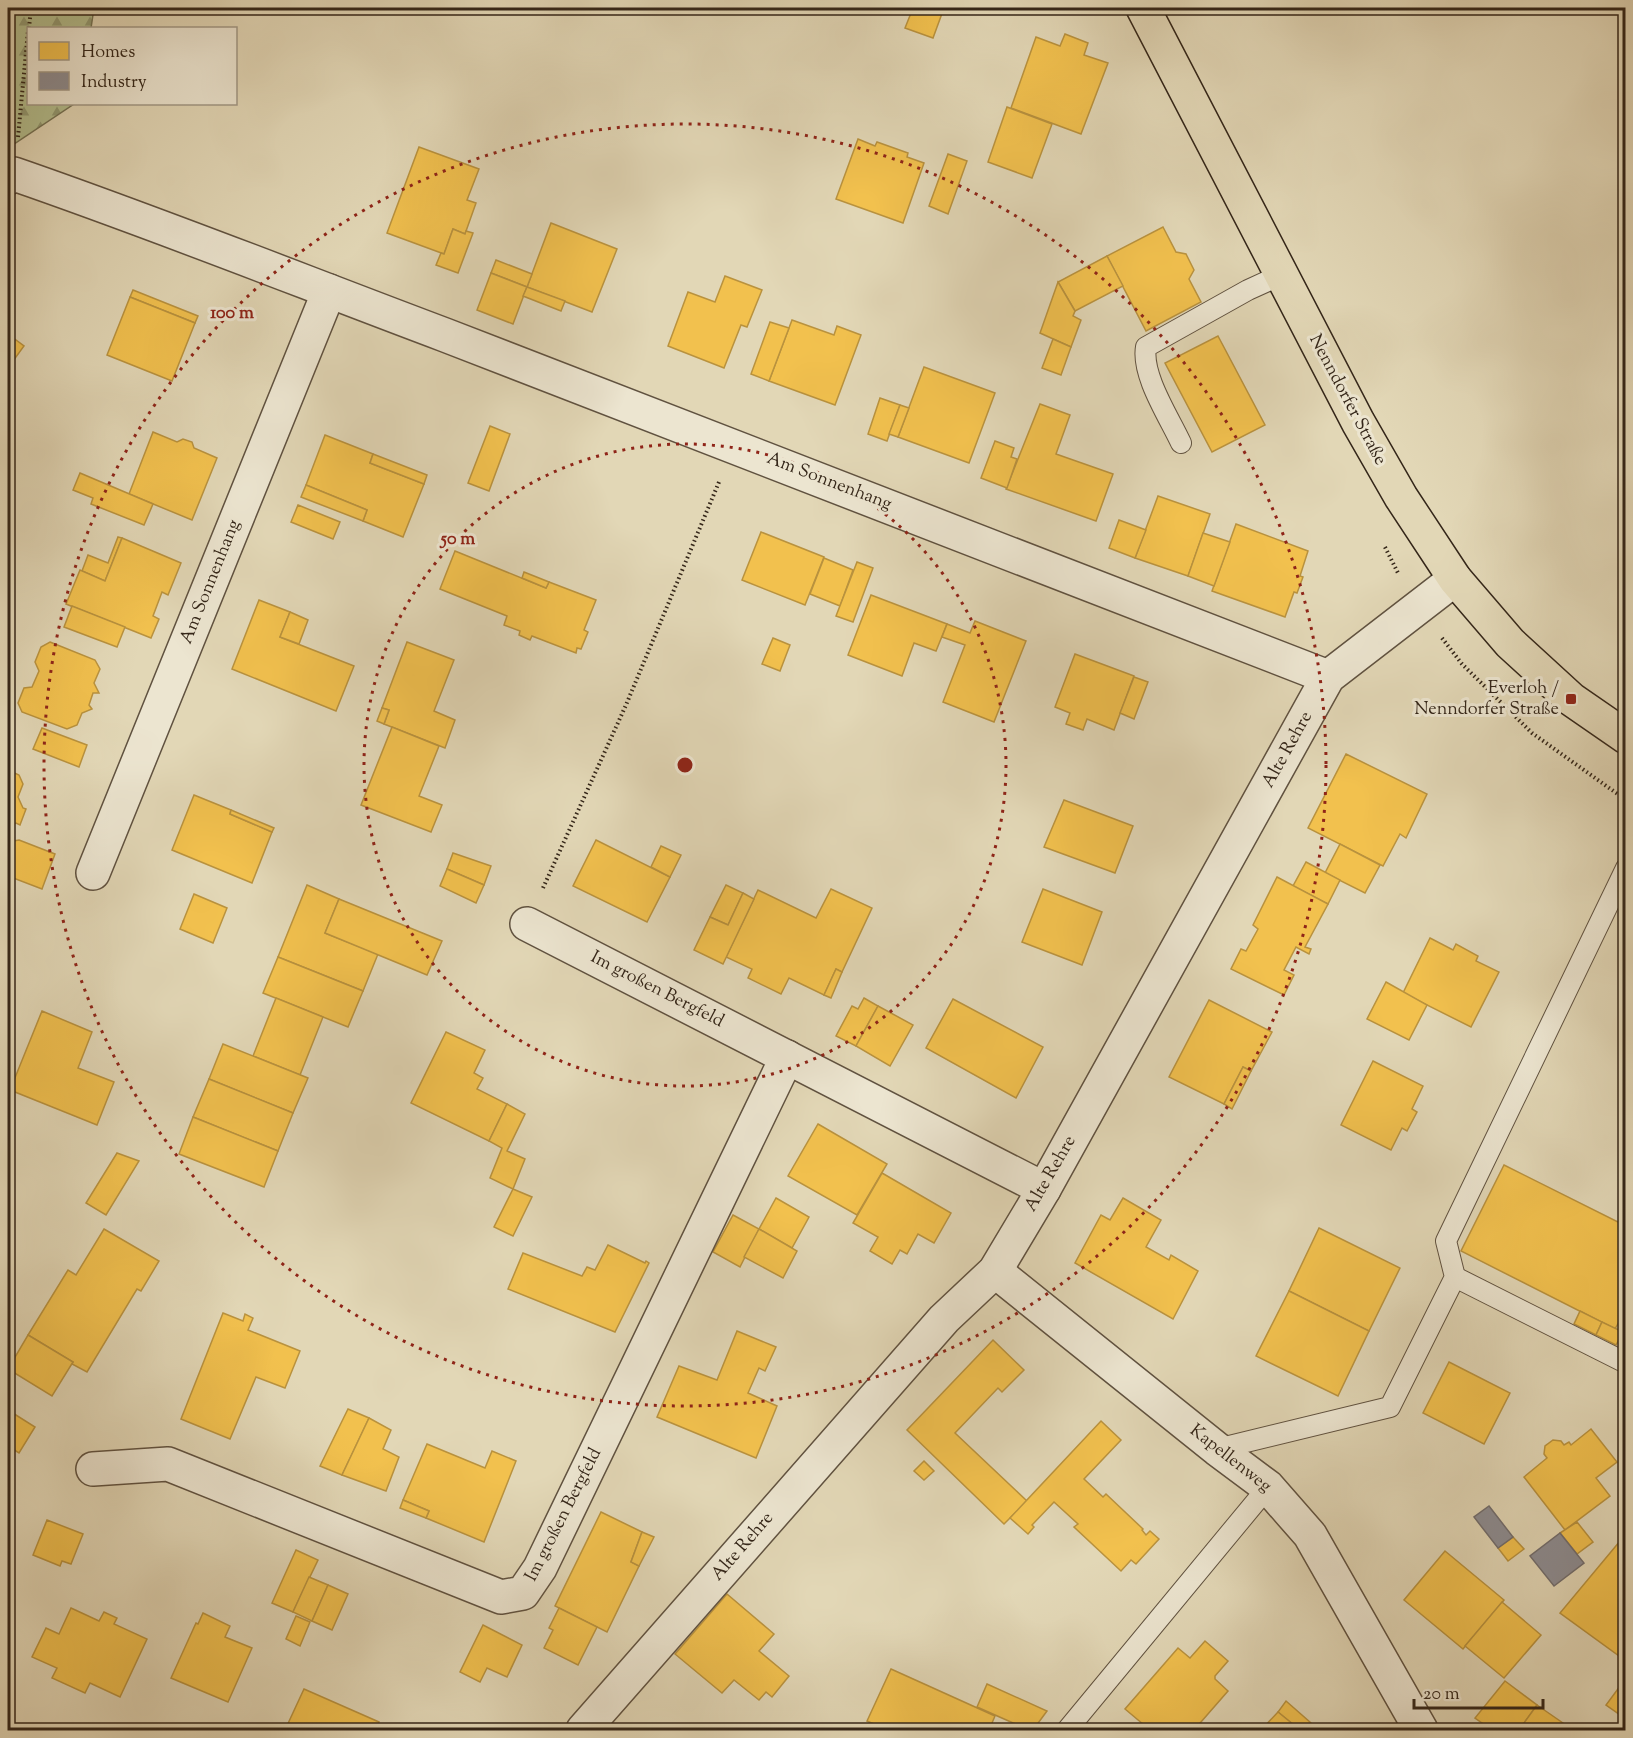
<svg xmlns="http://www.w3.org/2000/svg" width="1633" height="1738" font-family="'Sorts Mill Goudy',serif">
  <defs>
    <pattern id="forest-firs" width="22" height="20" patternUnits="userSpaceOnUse" patternTransform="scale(1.5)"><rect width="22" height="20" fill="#b3be8e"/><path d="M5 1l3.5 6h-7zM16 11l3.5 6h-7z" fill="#929a73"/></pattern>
  </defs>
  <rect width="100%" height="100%" fill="#e2d7b6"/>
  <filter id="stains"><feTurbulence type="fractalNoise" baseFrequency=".00333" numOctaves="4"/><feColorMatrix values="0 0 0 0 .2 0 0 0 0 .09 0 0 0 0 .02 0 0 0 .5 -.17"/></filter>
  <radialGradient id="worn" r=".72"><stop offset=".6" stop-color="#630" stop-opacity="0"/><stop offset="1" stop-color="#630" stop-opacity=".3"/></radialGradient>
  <path fill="url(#forest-firs)" stroke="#747254" stroke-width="1.5" d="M 8,8 L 94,8 L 91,28 L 28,28 L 28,104 L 74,104 L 8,148 Z"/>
  <g fill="#f2c14e" stroke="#b9923e" stroke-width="1.5">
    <path d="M 913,8 L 944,8 L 933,38 L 905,28 Z"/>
    <path d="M 1065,34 L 1088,43 L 1084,55 L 1108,63 L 1081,134 L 1011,108 L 1036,37 L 1060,46 Z"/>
    <path d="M 1007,107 L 1052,124 L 1032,178 L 988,162 Z"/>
    <path d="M 858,139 L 875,146 L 877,142 L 908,153 L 907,157 L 924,163 L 903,223 L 836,199 Z"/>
    <path d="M 419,147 L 479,169 L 467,200 L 476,203 L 465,234 L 453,229 L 444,254 L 387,233 Z"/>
    <path d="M 948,154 L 967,161 L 948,214 L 929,206 Z"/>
    <path d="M 551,223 L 617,249 L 592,312 L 527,287 Z"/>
    <path d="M 1163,227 L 1176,252 L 1186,254 L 1194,270 L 1189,279 L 1201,302 L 1146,331 L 1107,256 Z"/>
    <path d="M 453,229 L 465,234 L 466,231 L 473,233 L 458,273 L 436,265 L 441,253 L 444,254 Z"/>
    <path d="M 1107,256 L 1123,286 L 1075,311 L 1058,282 Z"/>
    <path d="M 496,260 L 532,274 L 527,287 L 491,273 Z"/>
    <path d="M 491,273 L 527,287 L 513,324 L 477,310 Z"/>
    <path d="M 725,276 L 762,290 L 747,327 L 741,325 L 724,368 L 668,346 L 688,292 L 715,302 Z"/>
    <path d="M 1058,282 L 1075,311 L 1073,316 L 1081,320 L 1071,347 L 1040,333 Z"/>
    <path d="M 527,287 L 565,301 L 561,311 L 523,296 Z"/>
    <path d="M 133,290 L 198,316 L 195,323 L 130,297 Z"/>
    <path d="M 130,297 L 195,323 L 172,381 L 107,355 Z"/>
    <path d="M 792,320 L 834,335 L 837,326 L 861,335 L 835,405 L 769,381 Z"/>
    <path d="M 770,322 L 789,328 L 769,381 L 751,374 Z"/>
    <path d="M 8,334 L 24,346 L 8,368 Z"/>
    <path d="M 1218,336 L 1265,425 L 1212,452 L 1165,363 Z"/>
    <path d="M 1053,339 L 1071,347 L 1061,375 L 1042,368 Z"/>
    <path d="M 924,367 L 995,393 L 969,463 L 898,437 Z"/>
    <path d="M 880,398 L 900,405 L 887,441 L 868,434 Z"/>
    <path d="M 1040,404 L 1070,415 L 1056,454 L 1113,474 L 1096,521 L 1006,489 Z"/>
    <path d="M 900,405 L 909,408 L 898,437 L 889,434 Z"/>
    <path d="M 490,426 L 510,434 L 489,491 L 468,483 Z"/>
    <path d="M 153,432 L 177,442 L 183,439 L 192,442 L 194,448 L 217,458 L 192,520 L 129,494 Z"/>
    <path d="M 325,435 L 373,454 L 370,463 L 424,484 L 403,537 L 363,521 L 367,510 L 306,485 Z"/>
    <path d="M 995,441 L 1014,448 L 1011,457 L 1017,459 L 1007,488 L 981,478 Z"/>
    <path d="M 373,454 L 427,475 L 424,484 L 370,463 Z"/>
    <path d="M 80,473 L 153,504 L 144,525 L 91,504 L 93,498 L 73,490 Z"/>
    <path d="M 306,485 L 367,510 L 363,521 L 301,497 Z"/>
    <path d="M 1158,496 L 1210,514 L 1188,576 L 1135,558 Z"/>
    <path d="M 298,505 L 340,522 L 333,539 L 291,522 Z"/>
    <path d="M 1119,520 L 1146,530 L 1135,558 L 1109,548 Z"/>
    <path d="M 1236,524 L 1308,551 L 1300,576 L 1303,577 L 1297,593 L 1294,592 L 1285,617 L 1212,591 Z"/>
    <path d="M 761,532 L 824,557 L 805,605 L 742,580 Z"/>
    <path d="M 1203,533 L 1230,542 L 1214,586 L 1188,576 Z"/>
    <path d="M 118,537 L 122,538 L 105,581 L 82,571 L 88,555 L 108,563 Z"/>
    <path d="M 122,538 L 181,563 L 168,595 L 162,592 L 153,616 L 159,619 L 151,638 L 66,604 L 80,570 L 105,581 Z"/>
    <path d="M 455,551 L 546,588 L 549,582 L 596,600 L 584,630 L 588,632 L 581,649 L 577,648 L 576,653 L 532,636 L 530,640 L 519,635 L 520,631 L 504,625 L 507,616 L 440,589 Z"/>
    <path d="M 824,558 L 853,570 L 840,606 L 810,594 Z"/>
    <path d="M 857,562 L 873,568 L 853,622 L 836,616 Z"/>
    <path d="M 524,572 L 549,582 L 546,588 L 522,578 Z"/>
    <path d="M 871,595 L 947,624 L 936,651 L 914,643 L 902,676 L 848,655 Z"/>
    <path d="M 259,600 L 290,612 L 280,637 L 354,666 L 336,711 L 232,669 Z"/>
    <path d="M 72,606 L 125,627 L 117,647 L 64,627 Z"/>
    <path d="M 290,612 L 308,620 L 299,644 L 280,637 Z"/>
    <path d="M 975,621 L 1026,641 L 994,722 L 943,702 L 965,645 L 942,637 L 947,624 L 970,633 Z"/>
    <path d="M 773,638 L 790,645 L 780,671 L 762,664 Z"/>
    <path d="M 50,642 L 95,660 L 100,669 L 94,683 L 99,693 L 93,693 L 89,705 L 92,709 L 82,713 L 77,725 L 67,729 L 22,712 L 18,703 L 24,688 L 32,687 L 39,671 L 35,662 L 41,647 Z"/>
    <path d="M 407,642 L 454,660 L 434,711 L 455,720 L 445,748 L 384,724 L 389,710 L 382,708 Z"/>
    <path d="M 1075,654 L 1134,676 L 1114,730 L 1087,719 L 1083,730 L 1066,724 L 1070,713 L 1055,707 Z"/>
    <path d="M 1134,677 L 1148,682 L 1134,719 L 1120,713 Z"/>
    <path d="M 382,708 L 389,710 L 384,724 L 377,721 Z"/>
    <path d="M 392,727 L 439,746 L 419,796 L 442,805 L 431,832 L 361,805 Z"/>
    <path d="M 42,728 L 87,745 L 79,767 L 33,749 Z"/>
    <path d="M 1346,754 L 1427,794 L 1406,838 L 1400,834 L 1383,866 L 1308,828 Z"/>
    <path d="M 8,770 L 19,775 L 23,784 L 18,797 L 23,808 L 26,809 L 20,825 L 16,823 L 8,827 Z"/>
    <path d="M 194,795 L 231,810 L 230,814 L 272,832 L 252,883 L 172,850 Z"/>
    <path d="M 1064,800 L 1133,826 L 1115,873 L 1044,847 Z"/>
    <path d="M 231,810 L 274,828 L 272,832 L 230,814 Z"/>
    <path d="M 19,840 L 55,854 L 42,889 L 8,876 L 8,842 Z"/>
    <path d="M 596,840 L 670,877 L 647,922 L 573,886 Z"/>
    <path d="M 1340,844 L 1380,865 L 1365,893 L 1325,873 Z"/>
    <path d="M 661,846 L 681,855 L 670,877 L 651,867 Z"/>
    <path d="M 453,853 L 491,866 L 484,885 L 447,869 Z"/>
    <path d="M 1306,862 L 1340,880 L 1328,904 L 1293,886 Z"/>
    <path d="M 447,869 L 484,885 L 476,903 L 440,886 Z"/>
    <path d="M 1277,877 L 1328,904 L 1305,947 L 1311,949 L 1309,954 L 1296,947 L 1284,970 L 1294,975 L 1284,995 L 1231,969 L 1241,949 L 1246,951 L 1258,929 L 1253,925 Z"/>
    <path d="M 307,885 L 339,899 L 325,933 L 378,954 L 363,991 L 278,957 Z"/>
    <path d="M 726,885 L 743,893 L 728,925 L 710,917 Z"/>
    <path d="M 831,889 L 872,908 L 842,972 L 836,969 L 824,995 L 789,978 L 781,994 L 748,978 L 752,969 L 726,957 L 758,890 L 816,918 Z"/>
    <path d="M 1043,889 L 1102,912 L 1082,965 L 1022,942 Z"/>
    <path d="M 743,893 L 754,899 L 723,964 L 694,950 L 710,917 L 728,925 Z"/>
    <path d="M 194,894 L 227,908 L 213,943 L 180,929 Z"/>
    <path d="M 339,899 L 442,941 L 427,975 L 325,933 Z"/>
    <path d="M 1430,938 L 1453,950 L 1456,944 L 1478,956 L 1476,961 L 1499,972 L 1471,1027 L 1403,993 Z"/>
    <path d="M 278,957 L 363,991 L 348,1027 L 263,993 Z"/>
    <path d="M 836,969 L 842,972 L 831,998 L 824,995 Z"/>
    <path d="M 1386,982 L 1427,1005 L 1409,1040 L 1367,1019 Z"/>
    <path d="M 276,998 L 323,1017 L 300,1075 L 253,1056 Z"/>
    <path d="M 864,998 L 878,1006 L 856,1046 L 836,1036 L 852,1006 L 858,1009 Z"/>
    <path d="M 953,999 L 1043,1047 L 1016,1098 L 926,1048 Z"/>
    <path d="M 1209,1000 L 1272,1032 L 1251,1071 L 1243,1067 L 1224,1104 L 1169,1077 Z"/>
    <path d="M 878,1006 L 913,1025 L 890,1066 L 856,1046 Z"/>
    <path d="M 42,1011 L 92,1032 L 78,1068 L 114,1082 L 97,1125 L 10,1090 Z"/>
    <path d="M 446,1032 L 485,1050 L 474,1073 L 483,1078 L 477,1089 L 507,1104 L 489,1141 L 411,1103 Z"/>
    <path d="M 223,1044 L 308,1078 L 293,1113 L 209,1079 Z"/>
    <path d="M 1373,1061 L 1423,1086 L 1412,1109 L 1417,1112 L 1407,1131 L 1402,1128 L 1391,1150 L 1341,1125 Z"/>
    <path d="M 1243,1067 L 1251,1071 L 1232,1109 L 1224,1104 Z"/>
    <path d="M 209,1079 L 293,1113 L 278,1151 L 193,1117 Z"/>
    <path d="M 507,1104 L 525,1114 L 507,1151 L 525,1159 L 513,1189 L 490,1178 L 502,1148 L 489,1141 Z"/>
    <path d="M 193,1117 L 278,1151 L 264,1187 L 179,1154 Z"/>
    <path d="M 818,1124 L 887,1164 L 857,1215 L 788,1176 Z"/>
    <path d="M 117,1153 L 139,1161 L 106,1215 L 86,1203 Z"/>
    <path d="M 1504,1165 L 1626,1226 L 1626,1309 L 1615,1329 L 1461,1251 Z"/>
    <path d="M 882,1173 L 951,1213 L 934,1243 L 918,1234 L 907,1254 L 900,1250 L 892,1264 L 870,1251 L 878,1237 L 853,1223 Z"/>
    <path d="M 513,1189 L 532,1197 L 513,1236 L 494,1227 Z"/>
    <path d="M 776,1198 L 809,1217 L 792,1248 L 759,1229 Z"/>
    <path d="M 1123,1198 L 1161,1220 L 1146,1247 L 1169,1260 L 1171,1255 L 1198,1271 L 1173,1319 L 1075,1263 L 1101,1215 L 1110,1220 Z"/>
    <path d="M 733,1215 L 759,1229 L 740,1267 L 713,1252 Z"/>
    <path d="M 1319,1228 L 1400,1268 L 1369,1331 L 1289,1291 Z"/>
    <path d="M 104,1229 L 159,1261 L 141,1291 L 137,1289 L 87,1372 L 72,1364 L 73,1362 L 28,1335 L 68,1270 L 76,1275 Z"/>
    <path d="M 759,1229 L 797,1251 L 783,1278 L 744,1257 Z"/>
    <path d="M 608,1245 L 645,1263 L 646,1261 L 649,1263 L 615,1332 L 508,1289 L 523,1253 L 582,1276 L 587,1267 L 595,1270 Z"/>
    <path d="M 1289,1291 L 1369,1331 L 1338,1396 L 1256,1356 Z"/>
    <path d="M 1580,1311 L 1602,1322 L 1596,1335 L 1574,1324 Z"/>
    <path d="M 223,1313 L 243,1321 L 245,1314 L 253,1318 L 248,1330 L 300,1351 L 285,1388 L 256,1377 L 230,1439 L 181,1419 Z"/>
    <path d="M 1602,1322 L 1623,1332 L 1616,1345 L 1596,1335 Z"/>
    <path d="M 737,1331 L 776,1347 L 765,1371 L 759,1368 L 748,1393 L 777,1406 L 756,1458 L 657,1417 L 679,1366 L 717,1380 Z"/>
    <path d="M 28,1335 L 73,1362 L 52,1396 L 8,1369 Z"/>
    <path d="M 993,1340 L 1024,1370 L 1002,1392 L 998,1388 L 955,1433 L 1027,1501 L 1004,1524 L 907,1430 Z"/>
    <path d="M 1449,1362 L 1510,1393 L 1484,1444 L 1423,1413 Z"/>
    <path d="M 348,1409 L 369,1418 L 342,1475 L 320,1466 Z"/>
    <path d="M 8,1410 L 35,1427 L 19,1453 L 8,1446 Z"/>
    <path d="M 369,1418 L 391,1430 L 383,1449 L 399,1457 L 386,1491 L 342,1475 Z"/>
    <path d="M 1101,1421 L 1121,1440 L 1084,1479 L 1103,1497 L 1106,1494 L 1143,1529 L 1142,1530 L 1146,1535 L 1150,1531 L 1159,1539 L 1136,1564 L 1131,1560 L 1121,1571 L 1074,1527 L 1078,1524 L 1054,1502 L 1032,1525 L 1034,1527 L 1028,1534 L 1010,1518 Z"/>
    <path d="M 1591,1429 L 1617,1462 L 1596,1478 L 1610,1496 L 1565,1530 L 1524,1477 L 1547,1458 L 1544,1454 L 1545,1446 L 1553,1440 L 1561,1441 L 1564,1445 L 1569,1442 L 1571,1445 Z"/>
    <path d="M 427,1444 L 485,1468 L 492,1451 L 516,1461 L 484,1542 L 426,1518 L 429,1511 L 403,1500 Z"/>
    <path d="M 924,1461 L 934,1471 L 924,1480 L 914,1471 Z"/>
    <path d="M 403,1500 L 429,1511 L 426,1518 L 400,1508 Z"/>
    <path d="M 601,1512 L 642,1532 L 631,1562 L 639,1566 L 607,1632 L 555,1606 Z"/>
    <path d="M 47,1520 L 83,1534 L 71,1564 L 62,1561 L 60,1566 L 33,1555 Z"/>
    <path d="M 1577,1522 L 1593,1542 L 1577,1554 L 1560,1533 Z"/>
    <path d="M 642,1532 L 654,1537 L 639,1566 L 631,1562 Z"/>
    <path d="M 1513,1537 L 1524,1549 L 1508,1561 L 1498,1548 Z"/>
    <path d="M 1620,1541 L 1626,1545 L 1626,1661 L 1560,1613 Z"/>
    <path d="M 296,1550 L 318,1560 L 293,1612 L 272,1603 Z"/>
    <path d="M 1445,1551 L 1504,1600 L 1463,1649 L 1404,1600 Z"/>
    <path d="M 309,1577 L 328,1585 L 312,1621 L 293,1612 Z"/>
    <path d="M 328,1585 L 348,1594 L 332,1630 L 312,1621 Z"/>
    <path d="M 727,1594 L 774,1634 L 759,1651 L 789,1676 L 772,1697 L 766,1692 L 759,1700 L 734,1680 L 722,1693 L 675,1654 Z"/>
    <path d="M 1502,1602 L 1541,1635 L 1504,1678 L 1465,1646 Z"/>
    <path d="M 71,1608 L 99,1621 L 104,1612 L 117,1618 L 114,1624 L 147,1639 L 120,1697 L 90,1683 L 85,1693 L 52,1678 L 57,1668 L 32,1657 L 46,1628 L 59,1634 Z"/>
    <path d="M 559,1608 L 597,1627 L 578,1665 L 544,1648 L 553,1630 L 549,1628 Z"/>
    <path d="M 203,1613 L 230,1626 L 225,1637 L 252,1648 L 228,1702 L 171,1678 L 196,1623 L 198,1624 Z"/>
    <path d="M 296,1616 L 310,1622 L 300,1646 L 286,1639 Z"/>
    <path d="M 483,1625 L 522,1645 L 507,1677 L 487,1668 L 480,1682 L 460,1672 Z"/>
    <path d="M 1205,1641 L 1228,1661 L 1215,1676 L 1215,1679 L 1228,1691 L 1194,1730 L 1150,1730 L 1125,1709 L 1178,1648 L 1190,1658 Z"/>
    <path d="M 891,1669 L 995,1716 L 989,1730 L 888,1730 L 867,1721 Z"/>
    <path d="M 1626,1678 L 1626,1719 L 1606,1705 Z"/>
    <path d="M 1505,1681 L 1537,1705 L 1519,1730 L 1492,1730 L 1475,1718 Z"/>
    <path d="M 987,1684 L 1047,1711 L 1033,1730 L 1029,1730 L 977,1707 Z"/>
    <path d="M 304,1689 L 379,1722 L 376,1730 L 285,1730 Z"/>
    <path d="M 1286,1701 L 1319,1730 L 1300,1730 L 1278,1712 Z"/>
    <path d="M 1537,1705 L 1573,1730 L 1519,1730 Z"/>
    <path d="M 1278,1712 L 1300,1730 L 1261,1730 Z"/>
  </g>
  <g fill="#8d8d92" stroke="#726e6e" stroke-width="1.5">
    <path d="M 1489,1506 L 1513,1537 L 1498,1548 L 1474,1517 Z"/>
    <path d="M 1560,1533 L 1584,1563 L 1554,1586 L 1530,1556 Z"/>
  </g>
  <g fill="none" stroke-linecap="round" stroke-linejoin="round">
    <defs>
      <g id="service">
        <path d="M 1181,443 C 1169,417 1141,375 1146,347 L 1248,290 L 1281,275"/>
        <path d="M 1455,1277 L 1626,1363"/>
        <path d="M 1217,1449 L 1390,1407 L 1455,1277 L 1446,1241 L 1626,868"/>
        <path d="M 1067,1730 L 1268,1487"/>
      </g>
      <g id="minor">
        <path d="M 8,178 L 14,174 C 159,224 301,281 445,335 C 740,447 1034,562 1328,677"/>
        <path d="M 93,873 L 329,291"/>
        <path d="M 527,924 L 1044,1189"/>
        <path d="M 995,1271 L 1217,1449 L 1268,1487 L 1310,1535 L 1421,1730"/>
        <path d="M 93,1469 L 168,1464 L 501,1597 L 523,1593 L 540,1568 L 787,1057"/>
        <path d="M 583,1730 L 944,1319 L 995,1271 L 1044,1189 L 1328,677 L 1455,579"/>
      </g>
      <path id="primary" d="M 1143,8 L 1358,422 L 1401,497 L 1455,579 L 1510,643 L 1571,699 L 1626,737"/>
    </defs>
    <use href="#service" stroke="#605240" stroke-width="22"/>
    <use href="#minor" stroke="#605240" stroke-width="36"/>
    <use href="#primary" stroke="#342619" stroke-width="36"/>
    <g stroke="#342619" stroke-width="4" stroke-dasharray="1.5 3" stroke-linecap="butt">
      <path d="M 29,28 L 31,8"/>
      <path d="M 18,137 L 28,31"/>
      <path d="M 1385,547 L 1399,575"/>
      <path d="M 1442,638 L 1462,664 L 1532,733 L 1626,800"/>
      <path d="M 543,888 L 626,705 L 719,482"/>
    </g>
    <use href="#service" stroke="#ece5d0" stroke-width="20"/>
    <use href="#minor" stroke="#ece5d0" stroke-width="33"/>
    <use href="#primary" stroke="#e2d7b6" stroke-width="33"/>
  </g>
  <g fill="none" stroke="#8f2418" stroke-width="3" stroke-dasharray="3 6">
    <circle cx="685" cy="765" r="321"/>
    <circle cx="685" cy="765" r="641"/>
  </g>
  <rect fill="#8f2418" stroke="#ece5d0" stroke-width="2" x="1565" y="693" width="12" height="12" rx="3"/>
  <g text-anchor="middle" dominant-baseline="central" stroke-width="6" stroke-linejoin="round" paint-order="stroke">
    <g font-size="18" fill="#342619" stroke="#ece5d0">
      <text transform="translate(1347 400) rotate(62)">Nenndorfer Straße</text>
      <text transform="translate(829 482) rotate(21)">Am Sonnenhang</text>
      <text transform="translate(211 582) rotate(-68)">Am Sonnenhang</text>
      <text transform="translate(1288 750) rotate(-61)">Alte Rehre</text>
      <text transform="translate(657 990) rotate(27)">Im großen Bergfeld</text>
      <text transform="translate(1051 1174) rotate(-60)">Alte Rehre</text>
      <text transform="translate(1230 1459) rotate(38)">Kapellenweg</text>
      <text transform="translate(564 1515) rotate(-63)">Im großen Bergfeld</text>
      <text transform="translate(743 1547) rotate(-49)">Alte Rehre</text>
    </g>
    <g font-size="18" fill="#342619" stroke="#ece5d0" text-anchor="end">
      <text x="1559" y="689">Everloh /<tspan x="1559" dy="21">Nenndorfer Straße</tspan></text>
    </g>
  </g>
  <circle cx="685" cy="765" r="9" fill="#8f2418" stroke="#ece5d0" stroke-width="3"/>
  <g font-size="18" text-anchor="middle" font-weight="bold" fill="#8f2418" stroke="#ece5d0" stroke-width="6" stroke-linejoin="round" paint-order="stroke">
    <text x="232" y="318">100 m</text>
    <text x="458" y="544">50 m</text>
  </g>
  <rect width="1633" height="1738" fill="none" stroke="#e2d7b6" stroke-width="30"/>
  <rect x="9" y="9" width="1615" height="1720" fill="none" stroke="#342619" stroke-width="3"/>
  <rect x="15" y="15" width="1603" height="1708" fill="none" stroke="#342619" stroke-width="1.5"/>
  <rect x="27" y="27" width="210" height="78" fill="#ece5d0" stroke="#a29987" stroke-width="1.5"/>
  <rect x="39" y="42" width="30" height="18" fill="#f2c14e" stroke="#a29987" stroke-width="1.5"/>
  <text x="81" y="57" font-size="18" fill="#342619">Homes</text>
  <rect x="39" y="72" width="30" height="18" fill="#8d8d92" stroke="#a29987" stroke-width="1.5"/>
  <text x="81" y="87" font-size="18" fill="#342619">Industry</text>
  <path d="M1414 1699v9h129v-9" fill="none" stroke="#342619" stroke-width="3"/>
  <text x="1423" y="1699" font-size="18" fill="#342619" stroke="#ece5d0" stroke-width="4.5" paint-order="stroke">20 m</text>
  <rect width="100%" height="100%" filter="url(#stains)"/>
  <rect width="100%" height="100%" fill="url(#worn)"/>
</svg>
